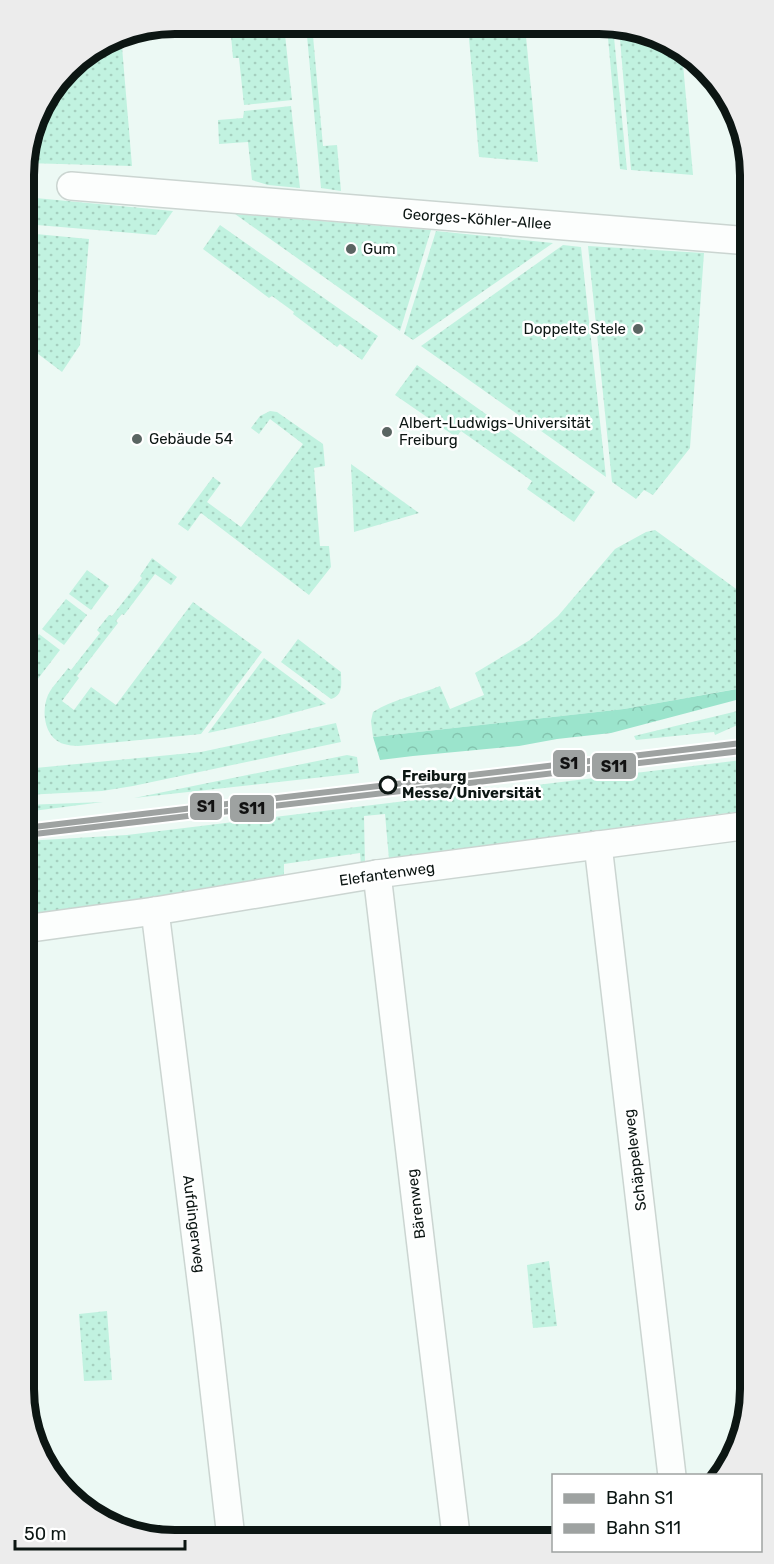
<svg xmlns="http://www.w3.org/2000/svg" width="774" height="1564" font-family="Rubik,sans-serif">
  <defs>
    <pattern id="green-dots" width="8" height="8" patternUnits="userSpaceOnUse" patternTransform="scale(1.5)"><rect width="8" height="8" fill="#c1f2e0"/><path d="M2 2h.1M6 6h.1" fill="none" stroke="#a5cfbf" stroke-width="1.8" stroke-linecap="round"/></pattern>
    <pattern id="forest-crowns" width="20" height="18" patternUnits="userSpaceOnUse" patternTransform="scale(1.5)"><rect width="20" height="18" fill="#9be4cc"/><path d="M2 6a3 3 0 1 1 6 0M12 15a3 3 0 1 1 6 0" fill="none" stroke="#84c3ae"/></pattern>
  </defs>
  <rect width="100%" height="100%" fill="#ecf9f4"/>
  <g fill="url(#green-dots)">
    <path d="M 230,24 L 284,25 L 292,100 L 244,105 L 239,58 L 233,58 Z"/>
    <path d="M 306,25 L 312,25 L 323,146 L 337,145 L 341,191 L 321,188 Z"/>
    <path d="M 468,26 L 525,26 L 538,162 L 479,157 Z"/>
    <path d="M 607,27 L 613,27 L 627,170 L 620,169 Z"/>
    <path d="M 619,27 L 628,27 L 682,53 L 693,175 L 631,170 Z"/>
    <path d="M 118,35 L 121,35 L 132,166 L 25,163 L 25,156 L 40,108 L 75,62 Z"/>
    <path d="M 291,106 L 300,188 L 268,185 L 252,180 L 248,142 L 219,144 L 218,120 L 243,118 L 244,111 Z"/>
    <path d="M 25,197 L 173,211 L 156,235 L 25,224 Z"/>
    <path d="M 235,214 L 431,230 L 400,331 Z"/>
    <path d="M 220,225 L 378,336 L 362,360 L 340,344 L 337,347 L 293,314 L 294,312 L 272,296 L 269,298 L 203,249 Z"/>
    <path d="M 436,231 L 553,243 L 413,340 L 404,334 Z"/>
    <path d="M 25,233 L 89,239 L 80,345 L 62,372 L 25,344 Z"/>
    <path d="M 563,245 L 581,247 L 606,477 L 421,346 Z"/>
    <path d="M 588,246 L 704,253 L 690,448 L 653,495 L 644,490 L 636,499 L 612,482 Z"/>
    <path d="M 417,365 L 595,492 L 574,522 L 527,489 L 532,481 L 461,431 L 456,437 L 395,395 Z"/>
    <path d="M 270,411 L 277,412 L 323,444 L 325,466 L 314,468 L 320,546 L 329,546 L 331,567 L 309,595 L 201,513 L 188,531 L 178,524 L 213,477 L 221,483 L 207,502 L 241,527 L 303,444 L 270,419 L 259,434 L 251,428 L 260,416 Z"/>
    <path d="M 351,464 L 419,513 L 354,532 Z"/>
    <path d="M 655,530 L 750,599 L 750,697 L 740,699 L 736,689 L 624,709 L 373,737 L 371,721 L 373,712 C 393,699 418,695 440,686 L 450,709 L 484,695 L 475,673 L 530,640 L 558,616 L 615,549 L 646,532 Z"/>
    <path d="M 152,558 L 177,577 L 171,585 L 155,574 L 124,615 L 122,614 L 116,621 L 118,623 L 77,676 L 79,678 L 62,701 L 74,710 L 91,687 L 116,705 L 193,602 L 262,652 L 201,734 L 78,746 C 73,746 68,745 64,744 C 44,738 41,711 48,695 C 53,685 62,677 68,668 L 71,670 L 100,633 L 97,630 L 109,615 L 112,616 L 142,578 L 140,576 Z"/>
    <path d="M 87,570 L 109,586 L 91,610 L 69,594 Z"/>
    <path d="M 66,599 L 87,615 L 64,645 L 42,629 Z"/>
    <path d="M 39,634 L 60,650 L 37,680 L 25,671 L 25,653 Z"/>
    <path d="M 298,639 L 341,672 C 341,684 344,695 331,699 L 281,662 Z"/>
    <path d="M 264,658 L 326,704 L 267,720 L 208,733 Z"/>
    <path d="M 750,708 L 750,722 L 742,723 L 715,735 L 714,732 L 636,740 L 634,736 Z"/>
    <path d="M 336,723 L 341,742 L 133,786 L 102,791 L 25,795 L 25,769 L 201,752 Z"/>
    <path d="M 347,755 L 357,757 L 359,773 L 134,798 Z"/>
    <path d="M 750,759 L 750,810 L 389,859 L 385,814 L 364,816 L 365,864 L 361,866 L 360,853 L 284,864 L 284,876 L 24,920 L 25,841 L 127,835 Z"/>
    <path d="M 103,802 L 25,812 L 25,805 Z"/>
    <path d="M 549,1261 L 557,1326 L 533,1328 L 527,1265 Z"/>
    <path d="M 107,1311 L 112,1380 L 84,1381 L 79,1314 Z"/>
  </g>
  <path fill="url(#forest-crowns)" d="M 737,689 L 740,699 L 611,733 L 557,739 L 519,746 L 413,756 L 380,760 L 373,737 L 624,709 Z"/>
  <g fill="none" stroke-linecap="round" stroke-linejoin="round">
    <defs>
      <g id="street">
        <path d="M 71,186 L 750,241"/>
        <path d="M 598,845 L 672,1476"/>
        <path d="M 377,874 L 428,1305 L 456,1535"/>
        <path d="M 155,911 L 207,1328 L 231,1538"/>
        <path d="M 24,929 L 155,911 L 377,874 L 750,825"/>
      </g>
    </defs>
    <use href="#street" stroke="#cbd5d1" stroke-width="30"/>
    <use href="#street" stroke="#fcfefd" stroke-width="27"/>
    <defs>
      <path id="rail-1" d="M 25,828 L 750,742"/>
      <path id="rail-2" d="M 26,835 L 750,750"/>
    </defs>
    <use href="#rail-1" stroke="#fff" stroke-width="10"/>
    <use href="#rail-2" stroke="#fff" stroke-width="10"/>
    <use href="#rail-1" stroke="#9ea2a1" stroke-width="6"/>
    <use href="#rail-2" stroke="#9ea2a1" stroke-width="6"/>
  </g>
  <g fill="#5a6562" stroke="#fff" stroke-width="2">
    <circle cx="351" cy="249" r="6"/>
    <circle cx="638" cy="329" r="6"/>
    <circle cx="387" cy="432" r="6"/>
    <circle cx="137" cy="439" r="6"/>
  </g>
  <circle fill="#fff" stroke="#0c1613" stroke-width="3" cx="388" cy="785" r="8"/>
  <g text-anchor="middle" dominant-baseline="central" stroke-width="5" stroke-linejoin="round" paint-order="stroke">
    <g font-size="15" fill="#0c1613" stroke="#fff">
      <text transform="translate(477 219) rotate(4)">Georges-Köhler-Allee</text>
      <text transform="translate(387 874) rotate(-8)">Elefantenweg</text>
      <text transform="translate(635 1160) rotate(-97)">Schäppeleweg</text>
      <text transform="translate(416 1204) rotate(-97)">Bärenweg</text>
      <text transform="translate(194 1224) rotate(83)">Aufdingerweg</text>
    </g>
    <g font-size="15" fill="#0c1613" stroke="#fff" text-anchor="start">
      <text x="363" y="249">Gum</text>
      <text x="626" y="329" text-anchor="end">Doppelte Stele</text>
      <text x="399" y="423">Albert-Ludwigs-Universität<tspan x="399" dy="17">Freiburg</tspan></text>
      <text x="149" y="439">Gebäude 54</text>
    </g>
    <g font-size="15" font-weight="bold" fill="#0c1613" stroke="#fff" text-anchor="start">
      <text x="402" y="776">Freiburg<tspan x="402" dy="17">Messe/Universität</tspan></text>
    </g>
  </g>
  <path d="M0 0H774V1564H0ZM175 34H599A141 141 0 0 1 740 175V1389A141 141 0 0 1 599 1530H175A141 141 0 0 1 34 1389V175A141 141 0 0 1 175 34Z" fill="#ececec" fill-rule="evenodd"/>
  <path fill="none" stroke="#0c1613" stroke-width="8" d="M175 34H599A141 141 0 0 1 740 175V1389A141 141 0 0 1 599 1530H175A141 141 0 0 1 34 1389V175A141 141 0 0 1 175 34Z"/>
  <g stroke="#fff" stroke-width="2">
    <rect x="552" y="749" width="34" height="29" rx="6" fill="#9ea2a1"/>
    <rect x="591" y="752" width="46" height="28" rx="6" fill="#9ea2a1"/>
    <rect x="189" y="792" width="34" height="29" rx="6" fill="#9ea2a1"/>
    <rect x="229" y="794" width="46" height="29" rx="6" fill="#9ea2a1"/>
  </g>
  <g font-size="16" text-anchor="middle" font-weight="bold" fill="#111">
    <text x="569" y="769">S1</text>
    <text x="614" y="772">S11</text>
    <text x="206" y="812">S1</text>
    <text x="252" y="814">S11</text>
  </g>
  <rect x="552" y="1474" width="210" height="78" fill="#ffffff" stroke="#9ea2a1" stroke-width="1.5"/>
  <rect x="564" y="1494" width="30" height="9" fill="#9ea2a1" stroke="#9ea2a1" stroke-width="1.5"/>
  <text x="606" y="1504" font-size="18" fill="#0c1613">Bahn S1</text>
  <rect x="564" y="1524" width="30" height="9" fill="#9ea2a1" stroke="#9ea2a1" stroke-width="1.5"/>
  <text x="606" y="1534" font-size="18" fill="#0c1613">Bahn S11</text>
  <path d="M15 1540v9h170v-9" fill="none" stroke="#0c1613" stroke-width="3"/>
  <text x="24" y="1540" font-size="18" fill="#0c1613" stroke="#ffffff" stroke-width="4.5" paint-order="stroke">50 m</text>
</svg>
